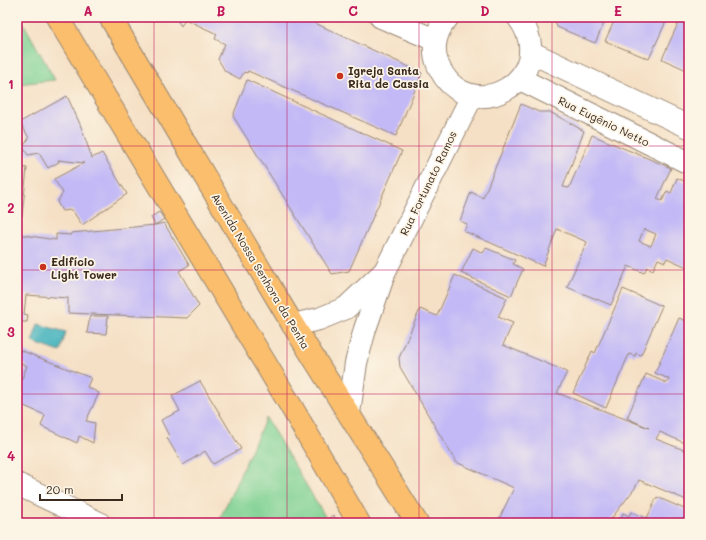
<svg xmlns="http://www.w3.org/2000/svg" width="706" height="540" font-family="Mali,sans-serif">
  <rect width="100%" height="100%" fill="#fcf5e5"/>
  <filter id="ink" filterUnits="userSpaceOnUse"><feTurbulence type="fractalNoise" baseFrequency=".025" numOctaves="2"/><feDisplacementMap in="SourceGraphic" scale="8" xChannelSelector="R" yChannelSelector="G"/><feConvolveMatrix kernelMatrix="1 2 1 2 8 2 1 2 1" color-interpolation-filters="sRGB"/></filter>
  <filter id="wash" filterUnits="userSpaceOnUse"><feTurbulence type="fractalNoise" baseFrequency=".012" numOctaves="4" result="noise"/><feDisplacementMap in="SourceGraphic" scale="16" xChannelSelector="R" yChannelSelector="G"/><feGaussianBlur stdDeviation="0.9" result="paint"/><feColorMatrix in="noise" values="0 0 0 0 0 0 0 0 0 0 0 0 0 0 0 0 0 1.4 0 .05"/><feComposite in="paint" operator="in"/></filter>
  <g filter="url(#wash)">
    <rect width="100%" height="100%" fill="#f5e0c5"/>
    <g fill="#80d294" stroke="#5e7e59">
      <path d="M 17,17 L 20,17 L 55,80 L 17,84 Z"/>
      <path d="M 266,418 L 329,523 L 218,523 Z"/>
    </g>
    <path fill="#43b2bd" stroke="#3f6e6e" d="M 38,324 L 66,332 L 60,352 L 32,342 Z"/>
    <g id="blocks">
      <g fill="#c2b9f6" fill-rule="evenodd">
        <path d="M 175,17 L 302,17 L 422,73 L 396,136 L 248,71 L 247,73 L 244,72 L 240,79 L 225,71 L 218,59 L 225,44 L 215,39 L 217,34 L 185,19 L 181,26 Z"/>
        <path d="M 554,17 L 607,17 L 595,43 L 557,27 Z"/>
        <path d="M 616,17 L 668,17 L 649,59 L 605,41 Z"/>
        <path d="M 681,17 L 689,17 L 689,71 L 662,59 Z"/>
        <path d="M 247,80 L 402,151 L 349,271 L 332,274 L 233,116 Z"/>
        <path d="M 67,96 L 80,124 L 92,158 L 102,153 L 127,194 L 82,225 L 72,210 L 62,211 L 57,202 L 63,193 L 54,179 L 84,163 L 58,160 L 59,162 L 48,168 L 39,153 L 28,155 L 23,147 L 29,138 L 20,122 Z"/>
        <path d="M 521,104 L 539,112 L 550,112 L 584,131 L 563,187 L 569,188 L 592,135 L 671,168 L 657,199 L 662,201 L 667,191 L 671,193 L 677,178 L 689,183 L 689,268 L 667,258 L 665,262 L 658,259 L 653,270 L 647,267 L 644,273 L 628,266 L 611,305 L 567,287 L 587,242 L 557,229 L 543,266 L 464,231 L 467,224 L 460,221 L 471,192 L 483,198 ZM 644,229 L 656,234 L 651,246 L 639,241 Z"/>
        <path d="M 17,167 L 27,168 L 22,216 L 17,216 Z"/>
        <path d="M 159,212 L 164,219 L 155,225 L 164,223 L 189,265 L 179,271 L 199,306 L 187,318 L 68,313 L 68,298 L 26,295 L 24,314 L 28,315 L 27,322 L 17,322 L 17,234 L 56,240 L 56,234 L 71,235 L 71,233 L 155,225 L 151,217 Z"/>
        <path d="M 473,248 L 483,253 L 486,248 L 515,260 L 513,264 L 523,269 L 511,296 L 461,273 Z"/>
        <path d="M 455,275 L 507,298 L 498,317 L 513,323 L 503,345 L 567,372 L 557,393 L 649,428 L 627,418 L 646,374 L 667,383 L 669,379 L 655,373 L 679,318 L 689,322 L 689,439 L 687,444 L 660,432 L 656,439 L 689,452 L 689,501 L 639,480 L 635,488 L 608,523 L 497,523 L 514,488 L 456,462 L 400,367 L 399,358 L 420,309 L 437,316 Z"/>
        <path d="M 623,289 L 662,306 L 641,355 L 636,353 L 635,356 L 629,354 L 606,408 L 573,393 L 592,351 L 595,353 Z"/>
        <path d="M 90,316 L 108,316 L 106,334 L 87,333 Z"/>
        <path d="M 20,350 L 91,378 L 87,387 L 99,393 L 86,421 L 95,423 L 93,443 L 79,436 L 77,443 L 41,426 L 45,415 L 17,403 L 17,391 L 27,366 L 17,361 Z"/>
        <path d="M 200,381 L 241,449 L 213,464 L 205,451 L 183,465 L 167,438 L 169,436 L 161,420 L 180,411 L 172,396 Z"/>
        <path d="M 657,497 L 689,511 L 689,523 L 619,523 L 623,513 L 629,516 L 631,512 L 647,518 Z"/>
        <path d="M 333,515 L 338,523 L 323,523 Z"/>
      </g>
    </g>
  </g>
  <g filter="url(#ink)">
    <use href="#blocks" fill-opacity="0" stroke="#988572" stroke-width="1"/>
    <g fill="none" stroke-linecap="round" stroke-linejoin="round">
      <defs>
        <g id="street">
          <path d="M 381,17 L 435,40"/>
          <path d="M 448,17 C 436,30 431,48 438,65 C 468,133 564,77 518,17"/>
          <path d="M 530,52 L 689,127"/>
          <path d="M 520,79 L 689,163"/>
          <path d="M 293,325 L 319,319 L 346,308 L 383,273"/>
          <path d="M 349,413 L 356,363 L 365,329 L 385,271 L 472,96"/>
          <path d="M 17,484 L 99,523"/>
        </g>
        <g id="primary">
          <path d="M 57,17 L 288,401 L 359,523"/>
          <path d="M 110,17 L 293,325 L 417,523"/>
        </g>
      </defs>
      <use href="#street" stroke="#988572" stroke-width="24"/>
      <use href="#primary" stroke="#988572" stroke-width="24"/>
      <use href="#street" stroke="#fff" stroke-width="22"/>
      <use href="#primary" stroke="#fabe6d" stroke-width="22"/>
    </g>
  </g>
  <path fill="none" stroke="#c2185b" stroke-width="1" stroke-opacity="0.55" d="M 154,17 L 154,523M 287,17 L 287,523M 419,17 L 419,523M 552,17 L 552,523M 17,146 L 689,146M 17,270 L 689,270M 17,394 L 689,394"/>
  <g fill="#c8321e" stroke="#fcf5e5" stroke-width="1.5">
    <circle cx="340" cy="76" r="4"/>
    <circle cx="43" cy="267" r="4"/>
  </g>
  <g text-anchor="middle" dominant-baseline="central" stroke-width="3.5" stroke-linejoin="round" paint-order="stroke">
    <g font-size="11" font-weight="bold" fill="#3b2a1e" stroke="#fcf5e5" text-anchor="start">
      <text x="348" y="70">Igreja Santa<tspan x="348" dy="13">Rita de Cassia</tspan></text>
      <text x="51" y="261">Edifício<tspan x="51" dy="13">Light Tower</tspan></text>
    </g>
    <g font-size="11" fill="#3b2a1e" stroke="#fcf5e5">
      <text transform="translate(604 121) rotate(26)">Rua Eugênio Netto</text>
      <text transform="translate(428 183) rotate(-64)">Rua Fortunato Ramos</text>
      <text transform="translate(261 271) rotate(59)">Avenida Nossa Senhora da Penha</text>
    </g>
  </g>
  <rect width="706" height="540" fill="none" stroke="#fcf5e5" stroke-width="44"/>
  <path d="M40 494v6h82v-6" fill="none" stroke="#3b2a1e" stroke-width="2"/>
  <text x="46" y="494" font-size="12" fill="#3b2a1e" stroke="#fcf5e5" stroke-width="3" paint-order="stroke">20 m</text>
  <rect x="22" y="22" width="662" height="496" fill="none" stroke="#c2185b" stroke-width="1.5"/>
  <g font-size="13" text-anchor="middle" font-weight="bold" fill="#c2185b">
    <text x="88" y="16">A</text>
    <text x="221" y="16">B</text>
    <text x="353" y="16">C</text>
    <text x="485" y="16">D</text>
    <text x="618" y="16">E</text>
    <text x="11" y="89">1</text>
    <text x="11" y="213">2</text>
    <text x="11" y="337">3</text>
    <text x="11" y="461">4</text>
  </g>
</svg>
